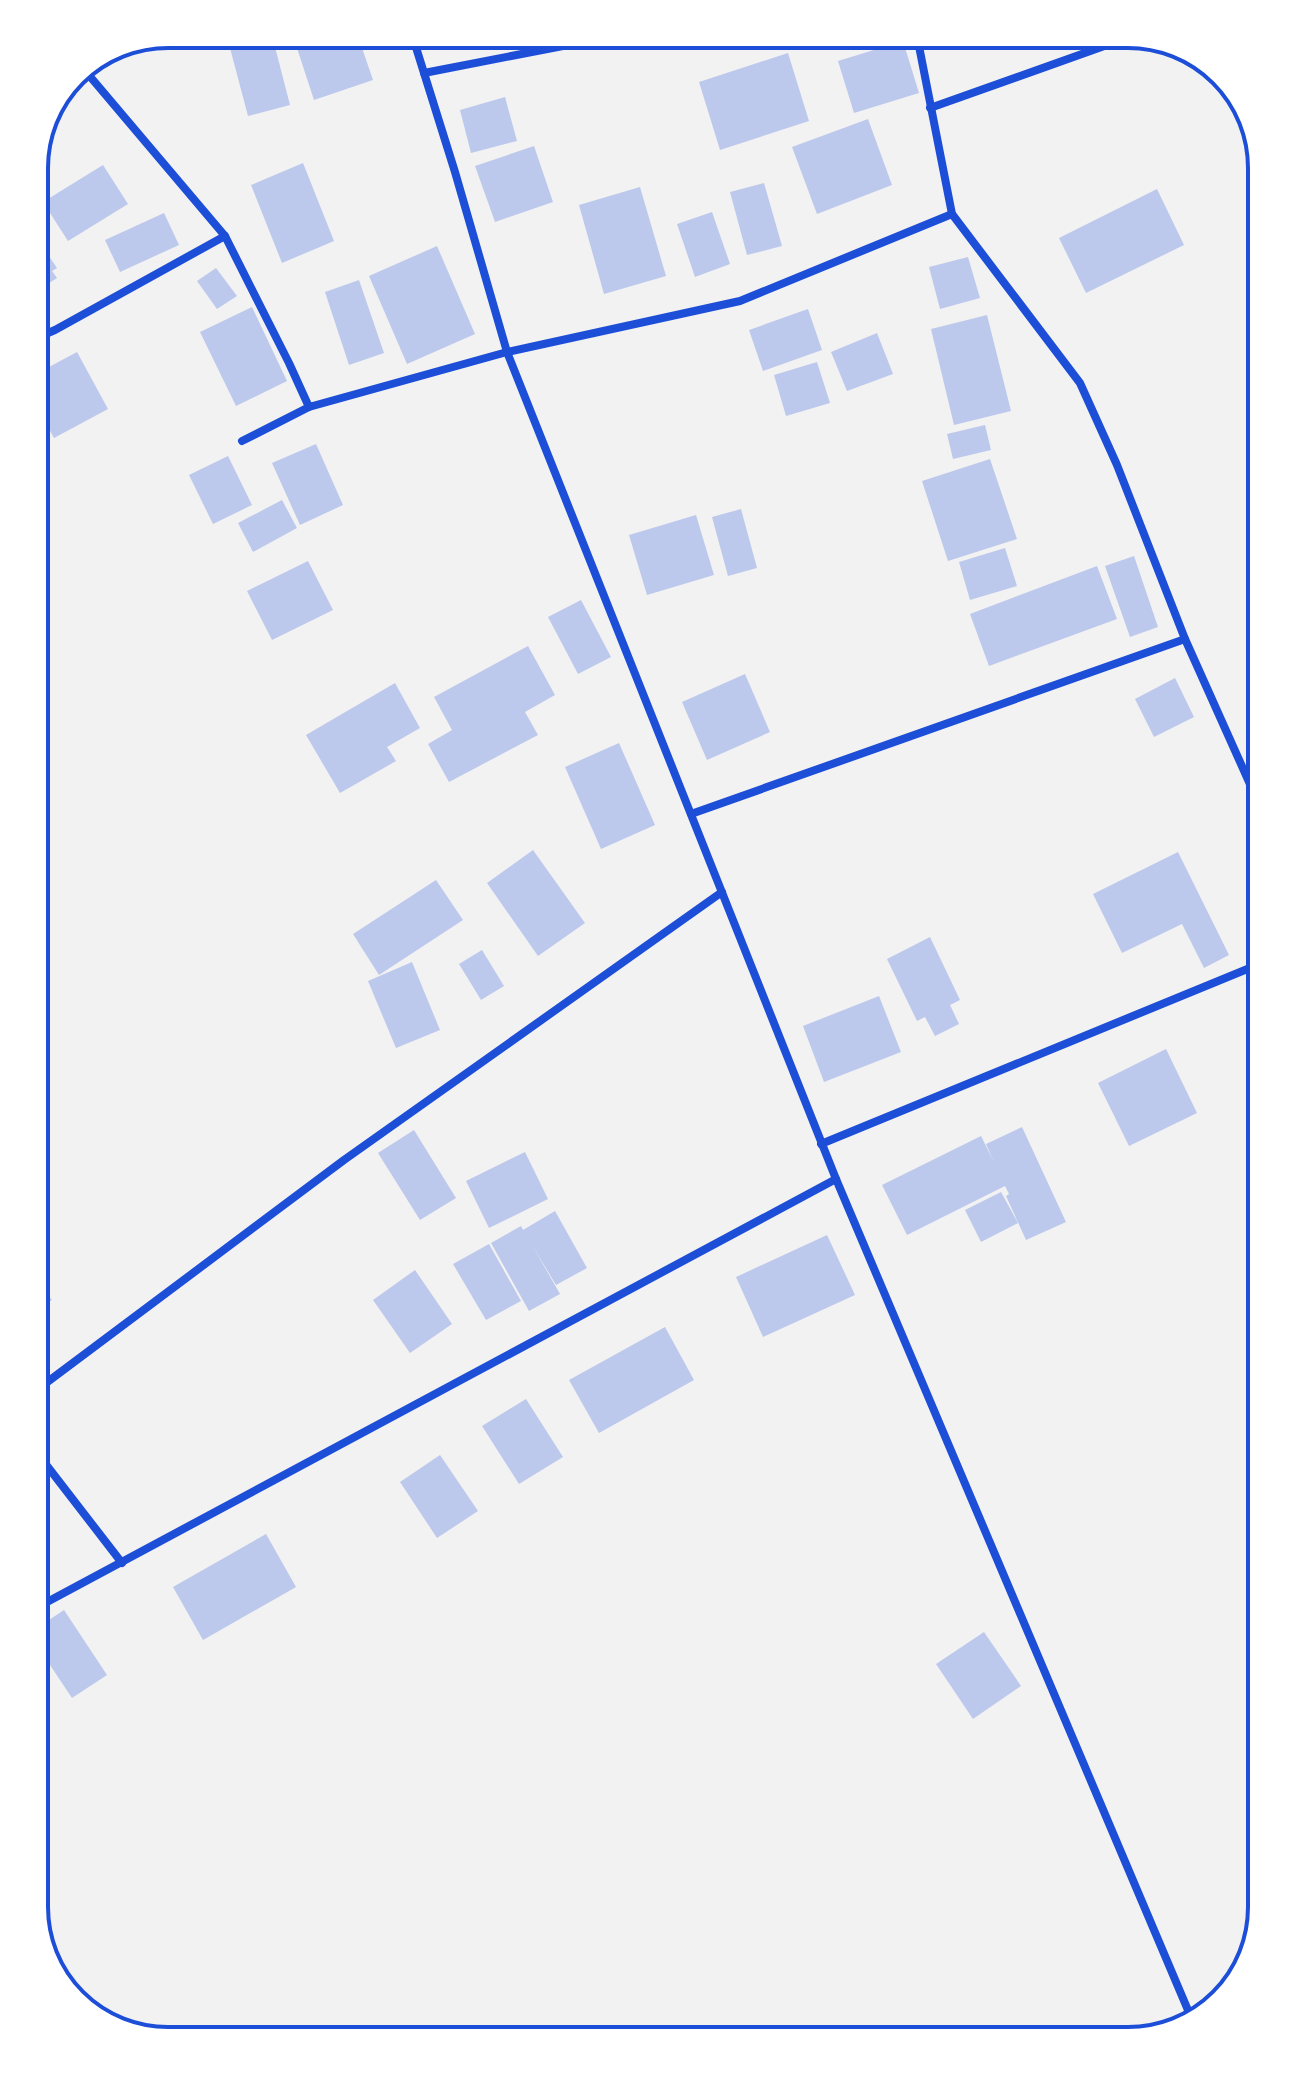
<svg xmlns="http://www.w3.org/2000/svg" width="1296" height="2075" font-family="'Varela Round',sans-serif">
  <rect width="100%" height="100%" fill="#f2f2f2"/>
  <g fill="#bdc9ec">
    <path d="M 903,41 L 919,93 L 854,113 L 838,61 Z"/>
    <path d="M 295,42 L 360,42 L 373,80 L 314,100 Z"/>
    <path d="M 249,43 L 274,43 L 290,105 L 248,116 L 230,48 Z"/>
    <path d="M 788,53 L 809,121 L 720,150 L 699,82 Z"/>
    <path d="M 505,97 L 517,141 L 471,153 L 460,110 Z"/>
    <path d="M 868,119 L 892,185 L 817,214 L 792,147 Z"/>
    <path d="M 534,146 L 553,202 L 495,222 L 475,166 Z"/>
    <path d="M 303,163 L 334,241 L 282,263 L 251,185 Z"/>
    <path d="M 103,165 L 128,204 L 68,241 L 43,202 Z"/>
    <path d="M 764,183 L 782,246 L 747,255 L 730,192 Z"/>
    <path d="M 640,187 L 666,276 L 604,294 L 579,205 Z"/>
    <path d="M 1157,189 L 1184,245 L 1086,293 L 1059,238 Z"/>
    <path d="M 712,212 L 730,264 L 695,277 L 677,224 Z"/>
    <path d="M 164,213 L 179,245 L 120,272 L 105,240 Z"/>
    <path d="M 34,234 L 57,268 L 52,271 L 57,278 L 38,290 L 34,285 Z"/>
    <path d="M 437,246 L 475,334 L 407,364 L 369,276 Z"/>
    <path d="M 968,257 L 980,298 L 940,309 L 929,267 Z"/>
    <path d="M 216,268 L 237,296 L 217,309 L 197,281 Z"/>
    <path d="M 359,280 L 384,353 L 349,365 L 325,292 Z"/>
    <path d="M 252,307 L 287,381 L 236,406 L 200,332 Z"/>
    <path d="M 808,309 L 822,350 L 763,371 L 749,330 Z"/>
    <path d="M 987,315 L 1011,411 L 954,425 L 931,329 Z"/>
    <path d="M 877,333 L 893,374 L 847,391 L 831,352 Z"/>
    <path d="M 77,352 L 108,409 L 54,438 L 34,402 L 34,375 Z"/>
    <path d="M 817,362 L 830,403 L 786,416 L 774,375 Z"/>
    <path d="M 985,425 L 991,450 L 953,459 L 947,434 Z"/>
    <path d="M 316,444 L 343,505 L 300,525 L 272,463 Z"/>
    <path d="M 228,456 L 252,505 L 213,524 L 189,475 Z"/>
    <path d="M 990,459 L 1017,539 L 948,561 L 922,481 Z"/>
    <path d="M 282,500 L 297,528 L 253,552 L 238,523 Z"/>
    <path d="M 741,509 L 757,568 L 728,576 L 712,517 Z"/>
    <path d="M 696,515 L 714,575 L 647,595 L 629,535 Z"/>
    <path d="M 1005,548 L 1017,586 L 970,600 L 959,562 Z"/>
    <path d="M 1134,556 L 1158,627 L 1130,637 L 1105,566 Z"/>
    <path d="M 308,561 L 333,610 L 272,640 L 247,591 Z"/>
    <path d="M 1097,566 L 1117,619 L 989,666 L 970,614 Z"/>
    <path d="M 581,600 L 611,657 L 578,674 L 548,617 Z"/>
    <path d="M 528,646 L 555,695 L 525,712 L 538,735 L 449,782 L 428,744 L 452,730 L 434,697 Z"/>
    <path d="M 745,674 L 770,732 L 707,760 L 682,702 Z"/>
    <path d="M 1175,678 L 1194,717 L 1154,737 L 1135,699 Z"/>
    <path d="M 395,683 L 420,728 L 387,747 L 396,761 L 340,793 L 306,735 Z"/>
    <path d="M 619,743 L 655,825 L 601,849 L 565,767 Z"/>
    <path d="M 533,850 L 585,923 L 538,956 L 487,883 Z"/>
    <path d="M 1178,852 L 1229,955 L 1204,968 L 1182,924 L 1122,953 L 1093,894 Z"/>
    <path d="M 436,880 L 463,920 L 379,975 L 353,934 Z"/>
    <path d="M 930,937 L 960,1000 L 950,1005 L 959,1024 L 935,1036 L 925,1017 L 917,1021 L 887,959 Z"/>
    <path d="M 482,950 L 504,986 L 481,1000 L 459,964 Z"/>
    <path d="M 412,962 L 440,1030 L 396,1048 L 368,981 Z"/>
    <path d="M 879,996 L 901,1052 L 824,1082 L 803,1026 Z"/>
    <path d="M 1166,1049 L 1197,1113 L 1129,1146 L 1098,1083 Z"/>
    <path d="M 1022,1127 L 1066,1222 L 1026,1240 L 1006,1196 L 1009,1194 L 1005,1186 L 907,1235 L 882,1185 L 981,1136 L 993,1160 L 986,1144 Z"/>
    <path d="M 414,1130 L 456,1198 L 420,1220 L 378,1153 Z"/>
    <path d="M 525,1152 L 548,1199 L 489,1228 L 466,1181 Z"/>
    <path d="M 1001,1192 L 1018,1223 L 981,1242 L 965,1210 Z"/>
    <path d="M 555,1211 L 587,1268 L 556,1285 L 532,1245 L 560,1294 L 529,1311 L 491,1243 L 521,1226 L 523,1230 Z"/>
    <path d="M 827,1235 L 855,1295 L 763,1337 L 736,1277 Z"/>
    <path d="M 489,1244 L 521,1301 L 486,1320 L 453,1264 Z"/>
    <path d="M 415,1270 L 452,1324 L 410,1353 L 373,1300 Z"/>
    <path d="M 34,1277 L 52,1300 L 34,1313 Z"/>
    <path d="M 665,1327 L 694,1380 L 599,1433 L 569,1380 Z"/>
    <path d="M 526,1399 L 563,1457 L 519,1484 L 482,1426 Z"/>
    <path d="M 440,1455 L 478,1511 L 437,1538 L 400,1482 Z"/>
    <path d="M 266,1534 L 296,1587 L 203,1640 L 173,1587 Z"/>
    <path d="M 64,1610 L 107,1675 L 72,1698 L 34,1641 L 34,1630 Z"/>
    <path d="M 984,1632 L 1021,1686 L 973,1719 L 936,1664 Z"/>
  </g>
  <g fill="none" stroke-linecap="round" stroke-linejoin="round">
    <g stroke="#1d4ed8" stroke-width="8">
      <path d="M 917,36 L 952,214 L 1080,383 L 1117,465 L 1185,639 L 1262,811"/>
      <path d="M 414,41 L 455,172 L 507,352 L 836,1179 L 1193,2022"/>
      <path d="M 919,46 L 942,36"/>
      <path d="M 82,67 L 225,236 L 289,363 L 309,407 L 507,352 L 740,301 L 952,214"/>
      <path d="M 424,73 L 599,39"/>
      <path d="M 930,108 L 1138,34"/>
      <path d="M 34,339 L 55,330 L 225,236"/>
      <path d="M 242,441 L 309,407"/>
      <path d="M 691,814 L 1185,639"/>
      <path d="M 821,1144 L 1262,963"/>
      <path d="M 34,1392 L 344,1160 L 722,892"/>
      <path d="M 34,1449 L 122,1563"/>
      <path d="M 34,1609 L 836,1179"/>
    </g>
  </g>
  <path d="M0 0H1296V2075H0ZM168 48H1128A120 120 0 0 1 1248 168V1907A120 120 0 0 1 1128 2027H168A120 120 0 0 1 48 1907V168A120 120 0 0 1 168 48Z" fill="#fff" fill-rule="evenodd"/>
  <path fill="none" stroke="#1d4ed8" stroke-width="4" d="M168 48H1128A120 120 0 0 1 1248 168V1907A120 120 0 0 1 1128 2027H168A120 120 0 0 1 48 1907V168A120 120 0 0 1 168 48Z"/>
</svg>
